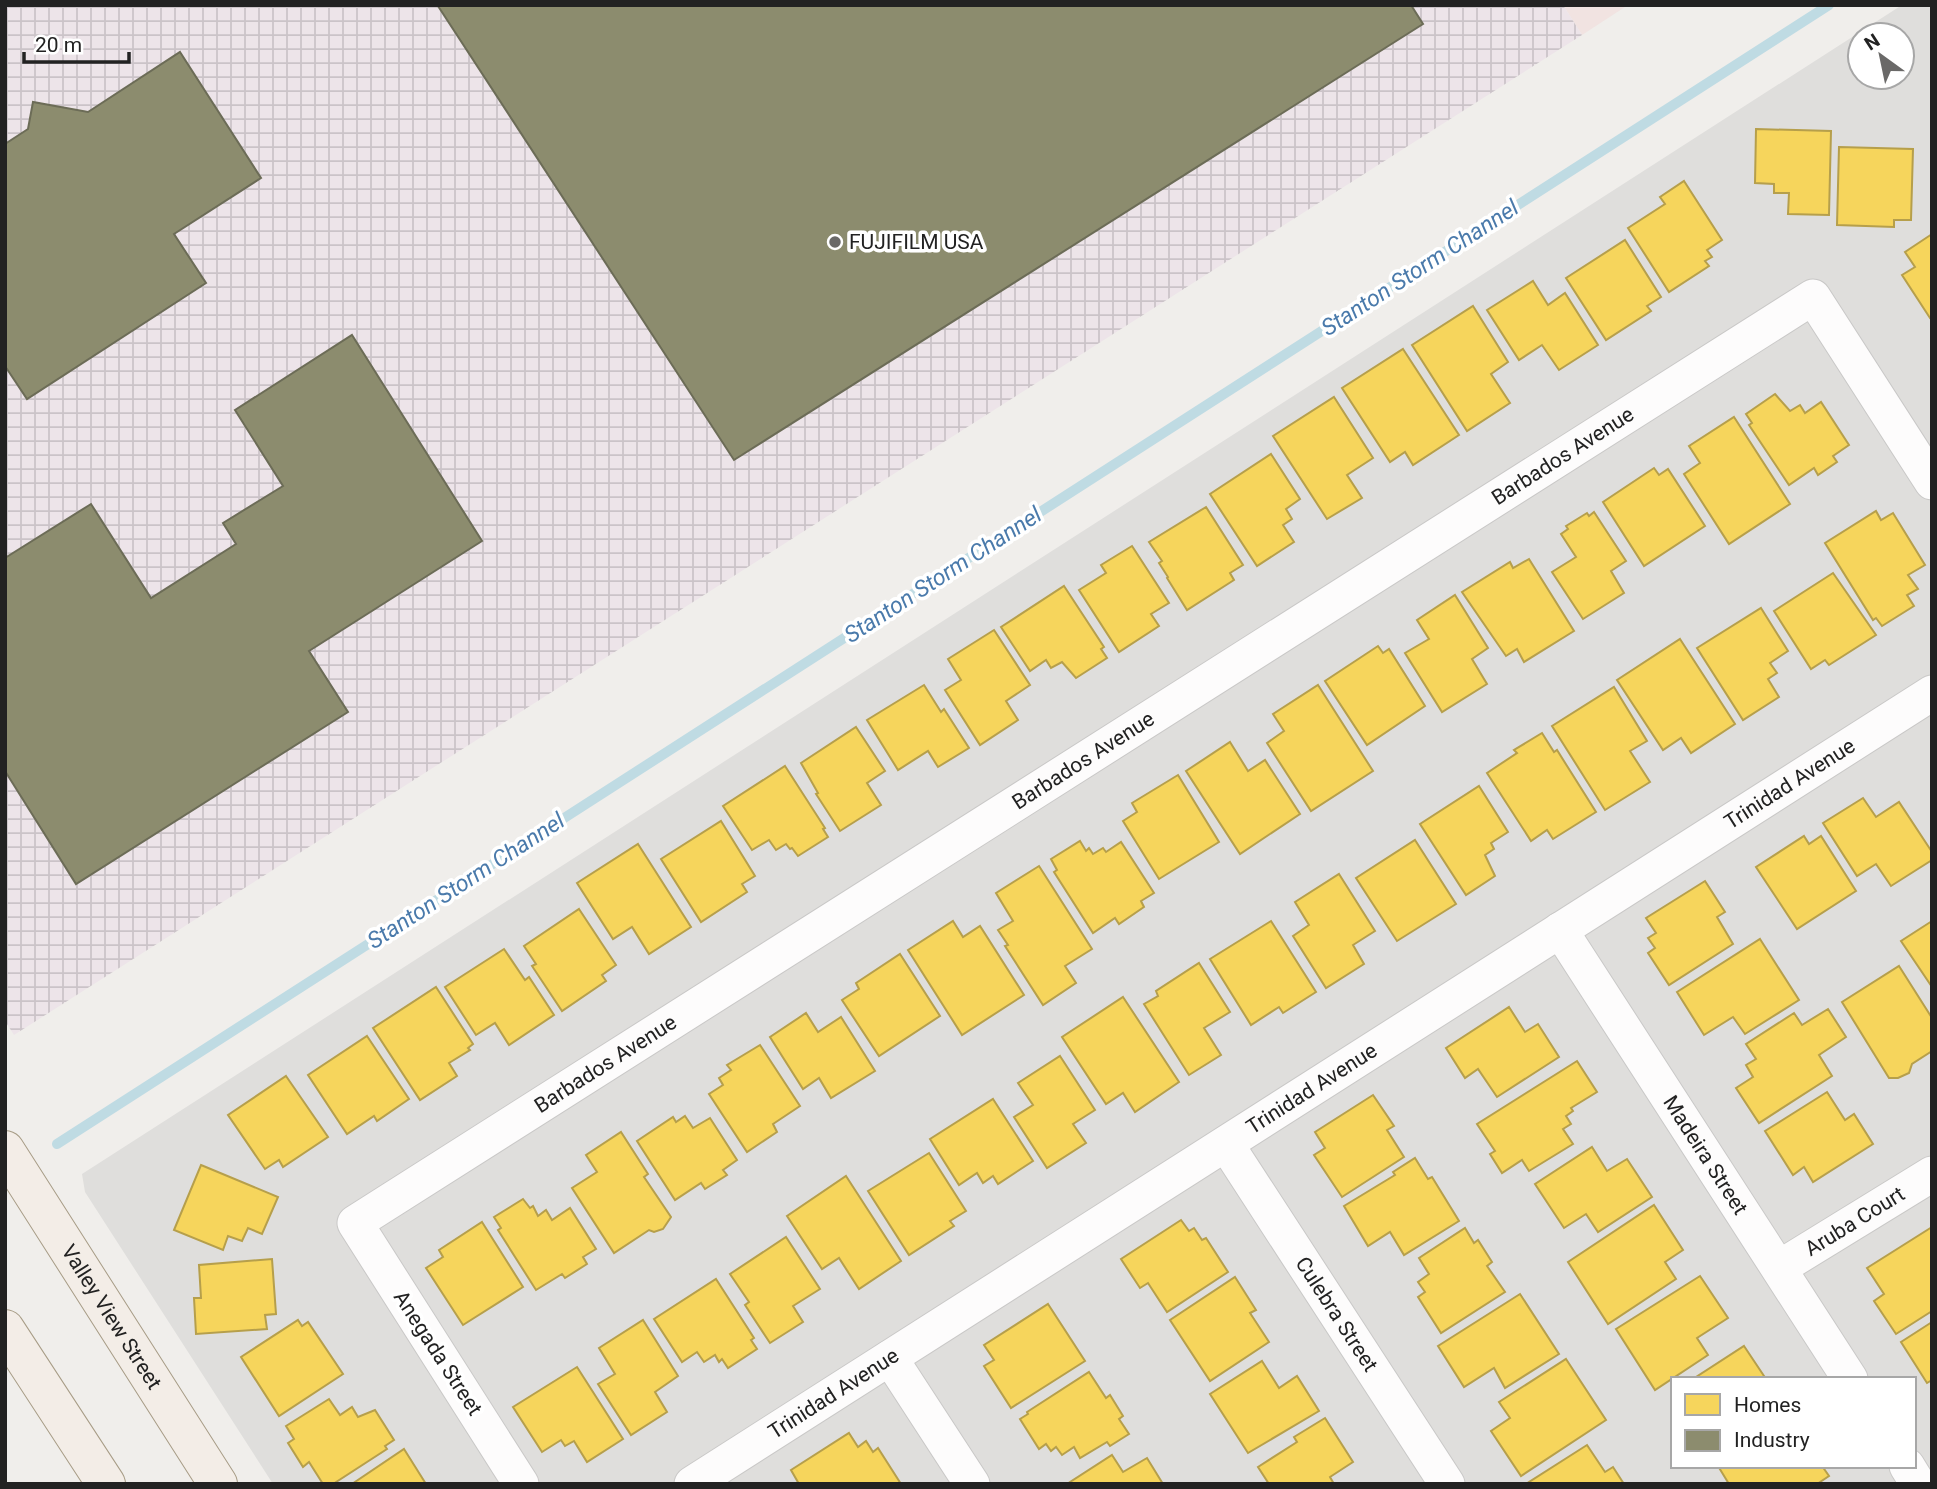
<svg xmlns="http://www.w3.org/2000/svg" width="1937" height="1489" font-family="Roboto,sans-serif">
  <defs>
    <pattern id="industrial-grid" width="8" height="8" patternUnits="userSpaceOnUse" patternTransform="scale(1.75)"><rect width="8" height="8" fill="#ede4e9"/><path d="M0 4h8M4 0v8" fill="none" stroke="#cbc3c8"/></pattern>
  </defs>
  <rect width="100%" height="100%" fill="#f0eeeb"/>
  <path fill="#dfdedc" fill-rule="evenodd" d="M 1902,5 L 1932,5 L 1932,1484 L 273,1484 L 85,1192 L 82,1174 ZM 1860,35 L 1902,35 L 1902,77 L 1860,77 ZM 1673,1379 L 1914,1379 L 1914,1466 L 1673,1466 Z"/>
  <path fill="#f1e3e1" d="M 1563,5 L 1628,5 L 1582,35 Z"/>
  <path fill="url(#industrial-grid)" d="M 5,5 L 1563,5 L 1582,35 L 14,1035 L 5,1021 Z"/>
  <g fill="#f6d55c" stroke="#b69f4b" stroke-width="2">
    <path d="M 1756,129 L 1831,131 L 1829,215 L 1788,214 L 1789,193 L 1774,193 L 1774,184 L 1755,183 Z"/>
    <path d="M 1839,147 L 1913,149 L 1911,220 L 1894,220 L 1894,227 L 1837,225 Z"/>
    <path d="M 1684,181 L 1722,240 L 1707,250 L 1712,257 L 1705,261 L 1709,266 L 1669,292 L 1628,228 L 1665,204 L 1660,197 Z"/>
    <path d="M 1932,234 L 1932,317 L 1930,318 L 1902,275 L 1915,267 L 1905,252 Z"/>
    <path d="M 1625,240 L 1661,297 L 1647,306 L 1651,311 L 1606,340 L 1566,278 Z"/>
    <path d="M 1533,281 L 1548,305 L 1565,293 L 1598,345 L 1559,370 L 1542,345 L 1519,360 L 1487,310 Z"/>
    <path d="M 1473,306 L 1508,362 L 1491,374 L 1510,403 L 1467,431 L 1412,345 Z"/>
    <path d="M 1403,349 L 1459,435 L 1413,465 L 1405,452 L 1390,462 L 1342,388 Z"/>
    <path d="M 1775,394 L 1790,411 L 1800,405 L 1805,413 L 1821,402 L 1849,445 L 1833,456 L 1837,462 L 1818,475 L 1814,468 L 1789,485 L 1749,425 L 1752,423 L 1746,414 Z"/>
    <path d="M 1334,397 L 1373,458 L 1347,475 L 1362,498 L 1327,519 L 1273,436 Z"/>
    <path d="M 1734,417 L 1790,504 L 1729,544 L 1684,474 L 1700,463 L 1689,446 Z"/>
    <path d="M 1271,454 L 1300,499 L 1286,509 L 1292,519 L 1283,525 L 1294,542 L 1257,566 L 1210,494 Z"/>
    <path d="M 1654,468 L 1659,475 L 1668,469 L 1705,526 L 1644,566 L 1603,502 Z"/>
    <path d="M 1206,507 L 1243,565 L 1230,573 L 1234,580 L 1187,610 L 1167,578 L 1168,577 L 1159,563 L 1162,561 L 1149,542 Z"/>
    <path d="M 1876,511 L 1881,520 L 1893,513 L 1925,565 L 1908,575 L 1918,589 L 1907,595 L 1914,606 L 1882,626 L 1876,618 L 1873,620 L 1825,543 Z"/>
    <path d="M 1594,512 L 1626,561 L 1611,571 L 1624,593 L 1583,619 L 1552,572 L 1576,557 L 1561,534 L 1568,529 L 1566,526 L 1587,513 L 1589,516 Z"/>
    <path d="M 1132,546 L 1169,603 L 1151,614 L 1159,626 L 1119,652 L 1079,590 L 1106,573 L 1101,565 Z"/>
    <path d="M 1529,559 L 1574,631 L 1524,662 L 1517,649 L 1506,656 L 1462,592 L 1510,562 L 1513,568 Z"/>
    <path d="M 1833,573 L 1876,635 L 1829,665 L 1825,660 L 1811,669 L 1774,611 Z"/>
    <path d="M 1064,586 L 1104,647 L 1101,649 L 1107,658 L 1076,678 L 1062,662 L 1051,668 L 1046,660 L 1030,671 L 1001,627 Z"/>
    <path d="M 1455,595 L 1488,648 L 1472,659 L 1487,684 L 1442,712 L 1405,653 L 1429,639 L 1417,620 Z"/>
    <path d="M 1761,608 L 1788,651 L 1770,663 L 1777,673 L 1768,679 L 1779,697 L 1743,720 L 1697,648 Z"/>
    <path d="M 994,630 L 1030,685 L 1006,701 L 1018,720 L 980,745 L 945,690 L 961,680 L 948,659 Z"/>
    <path d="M 1680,639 L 1735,724 L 1691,753 L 1681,738 L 1663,750 L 1617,680 Z"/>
    <path d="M 1378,646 L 1383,653 L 1389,649 L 1425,706 L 1367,745 L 1325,681 Z"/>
    <path d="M 924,685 L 941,712 L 944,709 L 969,748 L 938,767 L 928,751 L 898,770 L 867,720 Z"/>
    <path d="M 1318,685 L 1373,771 L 1311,811 L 1267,743 L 1284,731 L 1273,714 Z"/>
    <path d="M 1614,687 L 1647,741 L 1630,751 L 1650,782 L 1605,810 L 1552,726 Z"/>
    <path d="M 856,727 L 885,771 L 867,783 L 881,805 L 840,831 L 816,794 L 818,793 L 801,763 Z"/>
    <path d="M 1542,733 L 1554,752 L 1557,750 L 1596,812 L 1553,839 L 1547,830 L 1531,841 L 1487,773 L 1517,753 L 1514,750 Z"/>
    <path d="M 1230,742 L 1248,771 L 1265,760 L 1300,814 L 1240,854 L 1186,771 Z"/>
    <path d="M 785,766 L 825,828 L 823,829 L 828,837 L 798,856 L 792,848 L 790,849 L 786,844 L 776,850 L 769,840 L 752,850 L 723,806 Z"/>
    <path d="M 1178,775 L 1219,842 L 1159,879 L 1123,821 L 1137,812 L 1132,803 Z"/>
    <path d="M 1479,786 L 1508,832 L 1491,843 L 1494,849 L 1485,855 L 1495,876 L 1466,895 L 1420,824 Z"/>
    <path d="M 1863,798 L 1876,817 L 1899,802 L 1932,852 L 1932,860 L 1891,886 L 1876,864 L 1857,876 L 1823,823 Z"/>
    <path d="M 721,821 L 755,876 L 742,884 L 747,892 L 701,922 L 661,859 Z"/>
    <path d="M 1804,836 L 1809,844 L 1821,836 L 1856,891 L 1797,929 L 1756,867 Z"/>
    <path d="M 1415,840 L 1456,904 L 1397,941 L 1356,878 Z"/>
    <path d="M 1080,841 L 1086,851 L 1089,848 L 1093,854 L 1103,848 L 1106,852 L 1121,842 L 1154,893 L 1141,901 L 1144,907 L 1119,924 L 1115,918 L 1093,933 L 1054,872 L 1057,870 L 1051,859 Z"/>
    <path d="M 638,844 L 691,927 L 649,954 L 632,927 L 613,939 L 577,883 Z"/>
    <path d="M 1039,866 L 1092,949 L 1065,966 L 1076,983 L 1043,1005 L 1005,946 L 1008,945 L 998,930 L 1013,921 L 996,893 Z"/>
    <path d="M 1339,874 L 1375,931 L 1353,945 L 1364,964 L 1326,988 L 1293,936 L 1309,925 L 1295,902 Z"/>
    <path d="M 1705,881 L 1725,912 L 1717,917 L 1733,944 L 1669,985 L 1648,953 L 1655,948 L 1648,938 L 1656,933 L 1646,918 Z"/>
    <path d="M 579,909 L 616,965 L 602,975 L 606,981 L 562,1011 L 532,966 L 536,964 L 524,946 Z"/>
    <path d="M 953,921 L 963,937 L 980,926 L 1024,995 L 962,1035 L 908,950 Z"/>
    <path d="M 1271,921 L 1316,992 L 1283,1013 L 1279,1007 L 1251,1025 L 1210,959 Z"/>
    <path d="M 1932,921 L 1932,987 L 1901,941 Z"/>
    <path d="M 1760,939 L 1799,1000 L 1745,1034 L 1733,1017 L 1704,1035 L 1677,992 Z"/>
    <path d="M 504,949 L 525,980 L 529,977 L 554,1015 L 509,1045 L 495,1023 L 476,1035 L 445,987 Z"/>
    <path d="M 900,954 L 940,1016 L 879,1056 L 842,1000 L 859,989 L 856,983 Z"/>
    <path d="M 1199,963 L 1230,1012 L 1204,1028 L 1221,1055 L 1189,1075 L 1144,1004 L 1158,996 L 1156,991 Z"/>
    <path d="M 1899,966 L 1932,1018 L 1932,1051 L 1912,1064 L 1909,1073 L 1898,1078 L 1889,1078 L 1842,1002 Z"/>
    <path d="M 436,987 L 473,1044 L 468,1048 L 470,1050 L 449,1063 L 457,1076 L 420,1100 L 373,1028 Z"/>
    <path d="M 1123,997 L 1179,1082 L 1135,1112 L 1123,1093 L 1106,1104 L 1062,1037 Z"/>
    <path d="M 1509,1007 L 1525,1032 L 1538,1024 L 1559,1057 L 1497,1097 L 1478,1069 L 1465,1078 L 1446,1048 Z"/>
    <path d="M 1828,1009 L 1846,1037 L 1819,1055 L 1832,1076 L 1759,1123 L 1736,1088 L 1753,1077 L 1746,1065 L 1756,1059 L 1746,1044 L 1794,1013 L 1802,1025 Z"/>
    <path d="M 806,1013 L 818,1032 L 841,1017 L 875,1071 L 831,1098 L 819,1078 L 803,1089 L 770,1037 Z"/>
    <path d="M 367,1036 L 409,1099 L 377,1121 L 374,1116 L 347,1134 L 308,1075 Z"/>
    <path d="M 760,1045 L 800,1106 L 773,1124 L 777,1132 L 747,1152 L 709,1094 L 723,1085 L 719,1078 L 731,1070 L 727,1065 Z"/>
    <path d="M 1060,1056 L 1095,1110 L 1073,1124 L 1086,1143 L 1047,1168 L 1014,1117 L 1033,1105 L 1018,1083 Z"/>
    <path d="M 1577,1061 L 1597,1092 L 1571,1108 L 1573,1111 L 1566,1116 L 1571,1124 L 1563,1129 L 1573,1144 L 1529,1171 L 1522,1160 L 1502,1173 L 1490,1154 L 1495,1151 L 1477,1124 Z"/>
    <path d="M 286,1076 L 328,1137 L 283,1167 L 279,1160 L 265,1169 L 228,1115 Z"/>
    <path d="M 1827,1092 L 1845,1120 L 1854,1114 L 1873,1144 L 1813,1182 L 1804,1167 L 1793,1175 L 1765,1131 Z"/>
    <path d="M 1373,1095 L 1394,1126 L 1387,1130 L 1404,1157 L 1342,1197 L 1314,1155 L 1325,1148 L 1315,1132 Z"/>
    <path d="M 993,1099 L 1033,1161 L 998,1184 L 993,1176 L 983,1183 L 977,1173 L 959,1185 L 930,1139 Z"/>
    <path d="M 685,1116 L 693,1128 L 710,1118 L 737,1160 L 723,1170 L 727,1175 L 705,1189 L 701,1183 L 675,1200 L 637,1141 L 673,1117 L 676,1122 Z"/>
    <path d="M 621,1132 L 648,1174 L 644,1177 L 671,1217 L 663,1229 L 654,1232 L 649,1230 L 614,1253 L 572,1188 L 597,1172 L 586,1155 Z"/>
    <path d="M 1592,1147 L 1607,1171 L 1627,1159 L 1652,1197 L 1598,1232 L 1586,1214 L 1564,1228 L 1535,1184 Z"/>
    <path d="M 929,1153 L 966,1211 L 950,1221 L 954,1226 L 909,1255 L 868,1191 Z"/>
    <path d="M 1415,1158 L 1428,1179 L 1432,1177 L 1459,1221 L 1404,1255 L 1390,1232 L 1368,1246 L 1344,1206 L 1395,1175 L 1393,1172 Z"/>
    <path d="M 201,1165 L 278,1197 L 262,1234 L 248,1228 L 242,1241 L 228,1236 L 223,1250 L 174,1230 Z"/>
    <path d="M 846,1176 L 901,1261 L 859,1289 L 839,1258 L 822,1269 L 787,1216 Z"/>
    <path d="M 523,1199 L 530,1208 L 533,1206 L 538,1216 L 546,1210 L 552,1220 L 570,1208 L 596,1249 L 583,1257 L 587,1264 L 565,1278 L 562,1274 L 536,1290 L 498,1230 L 501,1228 L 494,1217 Z"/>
    <path d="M 1654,1205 L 1683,1250 L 1665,1262 L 1676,1279 L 1608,1324 L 1568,1262 Z"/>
    <path d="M 1181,1220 L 1189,1231 L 1194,1228 L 1202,1240 L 1206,1238 L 1228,1272 L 1167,1312 L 1148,1283 L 1140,1288 L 1121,1259 Z"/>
    <path d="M 482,1222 L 523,1287 L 463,1325 L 426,1268 L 443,1257 L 439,1250 Z"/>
    <path d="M 1932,1227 L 1932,1311 L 1896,1334 L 1874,1301 L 1884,1294 L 1867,1268 Z"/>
    <path d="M 1465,1228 L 1474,1243 L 1478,1240 L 1492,1262 L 1487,1266 L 1505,1292 L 1441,1333 L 1418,1297 L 1425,1292 L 1418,1282 L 1429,1274 L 1419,1258 Z"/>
    <path d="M 786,1237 L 820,1289 L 793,1306 L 803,1322 L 770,1343 L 745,1305 L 749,1302 L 730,1274 Z"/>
    <path d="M 272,1259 L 276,1314 L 265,1315 L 267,1329 L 196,1334 L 194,1298 L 201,1298 L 199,1265 Z"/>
    <path d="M 1700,1276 L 1728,1318 L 1697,1338 L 1708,1355 L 1655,1390 L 1616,1329 Z"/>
    <path d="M 1235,1277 L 1256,1310 L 1250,1313 L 1269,1342 L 1210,1381 L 1170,1320 Z"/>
    <path d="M 716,1279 L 754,1338 L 751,1340 L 757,1349 L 728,1368 L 722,1359 L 719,1362 L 715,1355 L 704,1362 L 697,1352 L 682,1362 L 654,1319 Z"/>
    <path d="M 1520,1294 L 1559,1354 L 1505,1388 L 1494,1368 L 1464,1387 L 1438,1346 Z"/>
    <path d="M 1048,1304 L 1085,1361 L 1011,1408 L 984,1366 L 994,1360 L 984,1345 Z"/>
    <path d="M 298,1320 L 302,1326 L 308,1322 L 343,1374 L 279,1416 L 241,1357 Z"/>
    <path d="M 643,1320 L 678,1376 L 655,1392 L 667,1412 L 631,1435 L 598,1384 L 615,1374 L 599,1348 Z"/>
    <path d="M 1932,1322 L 1932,1380 L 1927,1383 L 1901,1342 Z"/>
    <path d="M 1744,1346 L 1766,1379 L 1693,1379 Z"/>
    <path d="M 1566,1359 L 1606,1420 L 1521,1476 L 1491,1431 L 1510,1418 L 1499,1402 Z"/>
    <path d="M 1262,1361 L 1279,1388 L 1297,1376 L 1319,1411 L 1248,1453 L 1210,1394 Z"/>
    <path d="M 577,1367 L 623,1439 L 587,1462 L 574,1441 L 565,1446 L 561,1440 L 542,1452 L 513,1407 Z"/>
    <path d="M 1089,1372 L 1106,1398 L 1110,1395 L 1123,1416 L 1119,1419 L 1129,1434 L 1110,1446 L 1107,1442 L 1080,1458 L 1074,1447 L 1062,1455 L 1056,1447 L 1051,1451 L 1046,1444 L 1039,1449 L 1020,1419 L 1028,1414 L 1027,1412 Z"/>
    <path d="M 329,1399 L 340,1415 L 352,1407 L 358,1417 L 375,1410 L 394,1440 L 385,1446 L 387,1449 L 333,1484 L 323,1484 L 309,1462 L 303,1467 L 288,1443 L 294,1439 L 286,1426 Z"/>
    <path d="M 1325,1418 L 1353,1462 L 1330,1477 L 1334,1484 L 1269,1484 L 1258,1467 L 1297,1442 L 1294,1437 Z"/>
    <path d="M 849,1433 L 858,1447 L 866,1441 L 873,1452 L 878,1448 L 901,1484 L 799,1484 L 791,1470 Z"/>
    <path d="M 1587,1445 L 1605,1472 L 1613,1467 L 1624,1484 L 1526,1484 Z"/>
    <path d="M 404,1449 L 426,1484 L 352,1484 Z"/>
    <path d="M 1112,1455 L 1123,1472 L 1147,1458 L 1163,1484 L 1067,1484 Z"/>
    <path d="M 1718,1466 L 1822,1466 L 1829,1476 L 1817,1484 L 1729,1484 Z"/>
  </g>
  <g fill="#8c8c6e" stroke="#6c6c57" stroke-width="2">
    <path d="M 1411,5 L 1423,24 L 734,460 L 438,6 Z"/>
    <path d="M 180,52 L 261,178 L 174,234 L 206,283 L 27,399 L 5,366 L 5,144 L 28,129 L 33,102 L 88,112 Z"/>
    <path d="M 352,335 L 482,541 L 309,651 L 348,712 L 76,884 L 5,771 L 5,558 L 91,504 L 151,598 L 236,544 L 223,523 L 283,486 L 235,410 Z"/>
  </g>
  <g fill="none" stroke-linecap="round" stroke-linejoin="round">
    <path stroke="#bfdbe3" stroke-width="10" d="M 57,1144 L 1829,5"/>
    <defs>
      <g id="street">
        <path id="s1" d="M 1560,930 L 1850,1379"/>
        <path id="s2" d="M 1226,1144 L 1447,1484"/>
        <path id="s3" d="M 1779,1268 L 1932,1174"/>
        <path d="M 890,1358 L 972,1484"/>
        <path d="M 1907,1466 L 1918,1484"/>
        <path id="s4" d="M 521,1484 L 355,1223 L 1813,297 L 1932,482"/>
        <path id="s5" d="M 692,1484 L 1932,693"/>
      </g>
      <g id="primary">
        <path id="s6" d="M 5,1150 L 218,1484"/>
        <path d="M 5,1329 L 106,1484"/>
      </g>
    </defs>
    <use href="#street" stroke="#c9c8c7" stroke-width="37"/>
    <use href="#primary" stroke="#a79c86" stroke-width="40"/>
    <use href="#street" stroke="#fdfcfc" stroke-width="35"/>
    <use href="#primary" stroke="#f3ede7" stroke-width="38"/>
  </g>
  <circle fill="#6a6968" stroke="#fff" stroke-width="2.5" cx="835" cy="242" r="7"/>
  <g text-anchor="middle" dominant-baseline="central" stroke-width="7" stroke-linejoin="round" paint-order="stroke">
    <g font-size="21" fill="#222" stroke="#fff" text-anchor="start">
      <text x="849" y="242">FUJIFILM USA</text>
    </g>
    <g font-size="21" fill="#222" stroke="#fff">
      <text stroke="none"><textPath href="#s4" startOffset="1740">Barbados Avenue</textPath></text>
      <text stroke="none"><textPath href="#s4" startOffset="1172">Barbados Avenue</textPath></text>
      <text stroke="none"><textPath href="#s5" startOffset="1302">Trinidad Avenue</textPath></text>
      <text stroke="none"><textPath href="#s4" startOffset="606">Barbados Avenue</textPath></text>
      <text stroke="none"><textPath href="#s5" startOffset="735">Trinidad Avenue</textPath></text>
      <text stroke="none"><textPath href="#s1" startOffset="268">Madeira Street</textPath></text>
      <text stroke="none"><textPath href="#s3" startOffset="89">Aruba Court</textPath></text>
      <text stroke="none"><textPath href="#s2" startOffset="203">Culebra Street</textPath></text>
      <text stroke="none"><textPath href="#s6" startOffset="198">Valley View Street</textPath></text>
      <text transform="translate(438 1353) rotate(57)">Anegada Street</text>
      <text stroke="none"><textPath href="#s5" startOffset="168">Trinidad Avenue</textPath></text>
    </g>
    <g font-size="23" font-style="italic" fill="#4a7aab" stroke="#fff">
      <text transform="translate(1420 268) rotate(-33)">Stanton Storm Channel</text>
      <text transform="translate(943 575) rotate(-33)">Stanton Storm Channel</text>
      <text transform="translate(466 881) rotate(-33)">Stanton Storm Channel</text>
    </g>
  </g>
  <rect width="1937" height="1489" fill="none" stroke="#222222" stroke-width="14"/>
  <rect x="1671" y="1377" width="245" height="91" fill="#ffffff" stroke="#a7a7a7" stroke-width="2"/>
  <rect x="1685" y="1394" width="35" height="21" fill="#f6d55c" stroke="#a7a7a7" stroke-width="2"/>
  <text x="1734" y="1412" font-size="21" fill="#222222">Homes</text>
  <rect x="1685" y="1430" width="35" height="21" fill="#8c8c6e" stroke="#a7a7a7" stroke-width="2"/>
  <text x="1734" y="1447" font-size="21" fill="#222222">Industry</text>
  <g transform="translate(1881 56) rotate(327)"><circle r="33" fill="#ffffff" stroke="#a7a7a7" stroke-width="2"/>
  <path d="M0-5L12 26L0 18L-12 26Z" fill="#6a6968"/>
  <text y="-10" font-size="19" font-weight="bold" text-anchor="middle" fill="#222222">N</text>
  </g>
  <path d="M24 52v10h105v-10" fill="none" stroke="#222222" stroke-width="3.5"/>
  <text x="35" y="52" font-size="21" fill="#222222" stroke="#ffffff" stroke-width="5" paint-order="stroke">20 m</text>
</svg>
